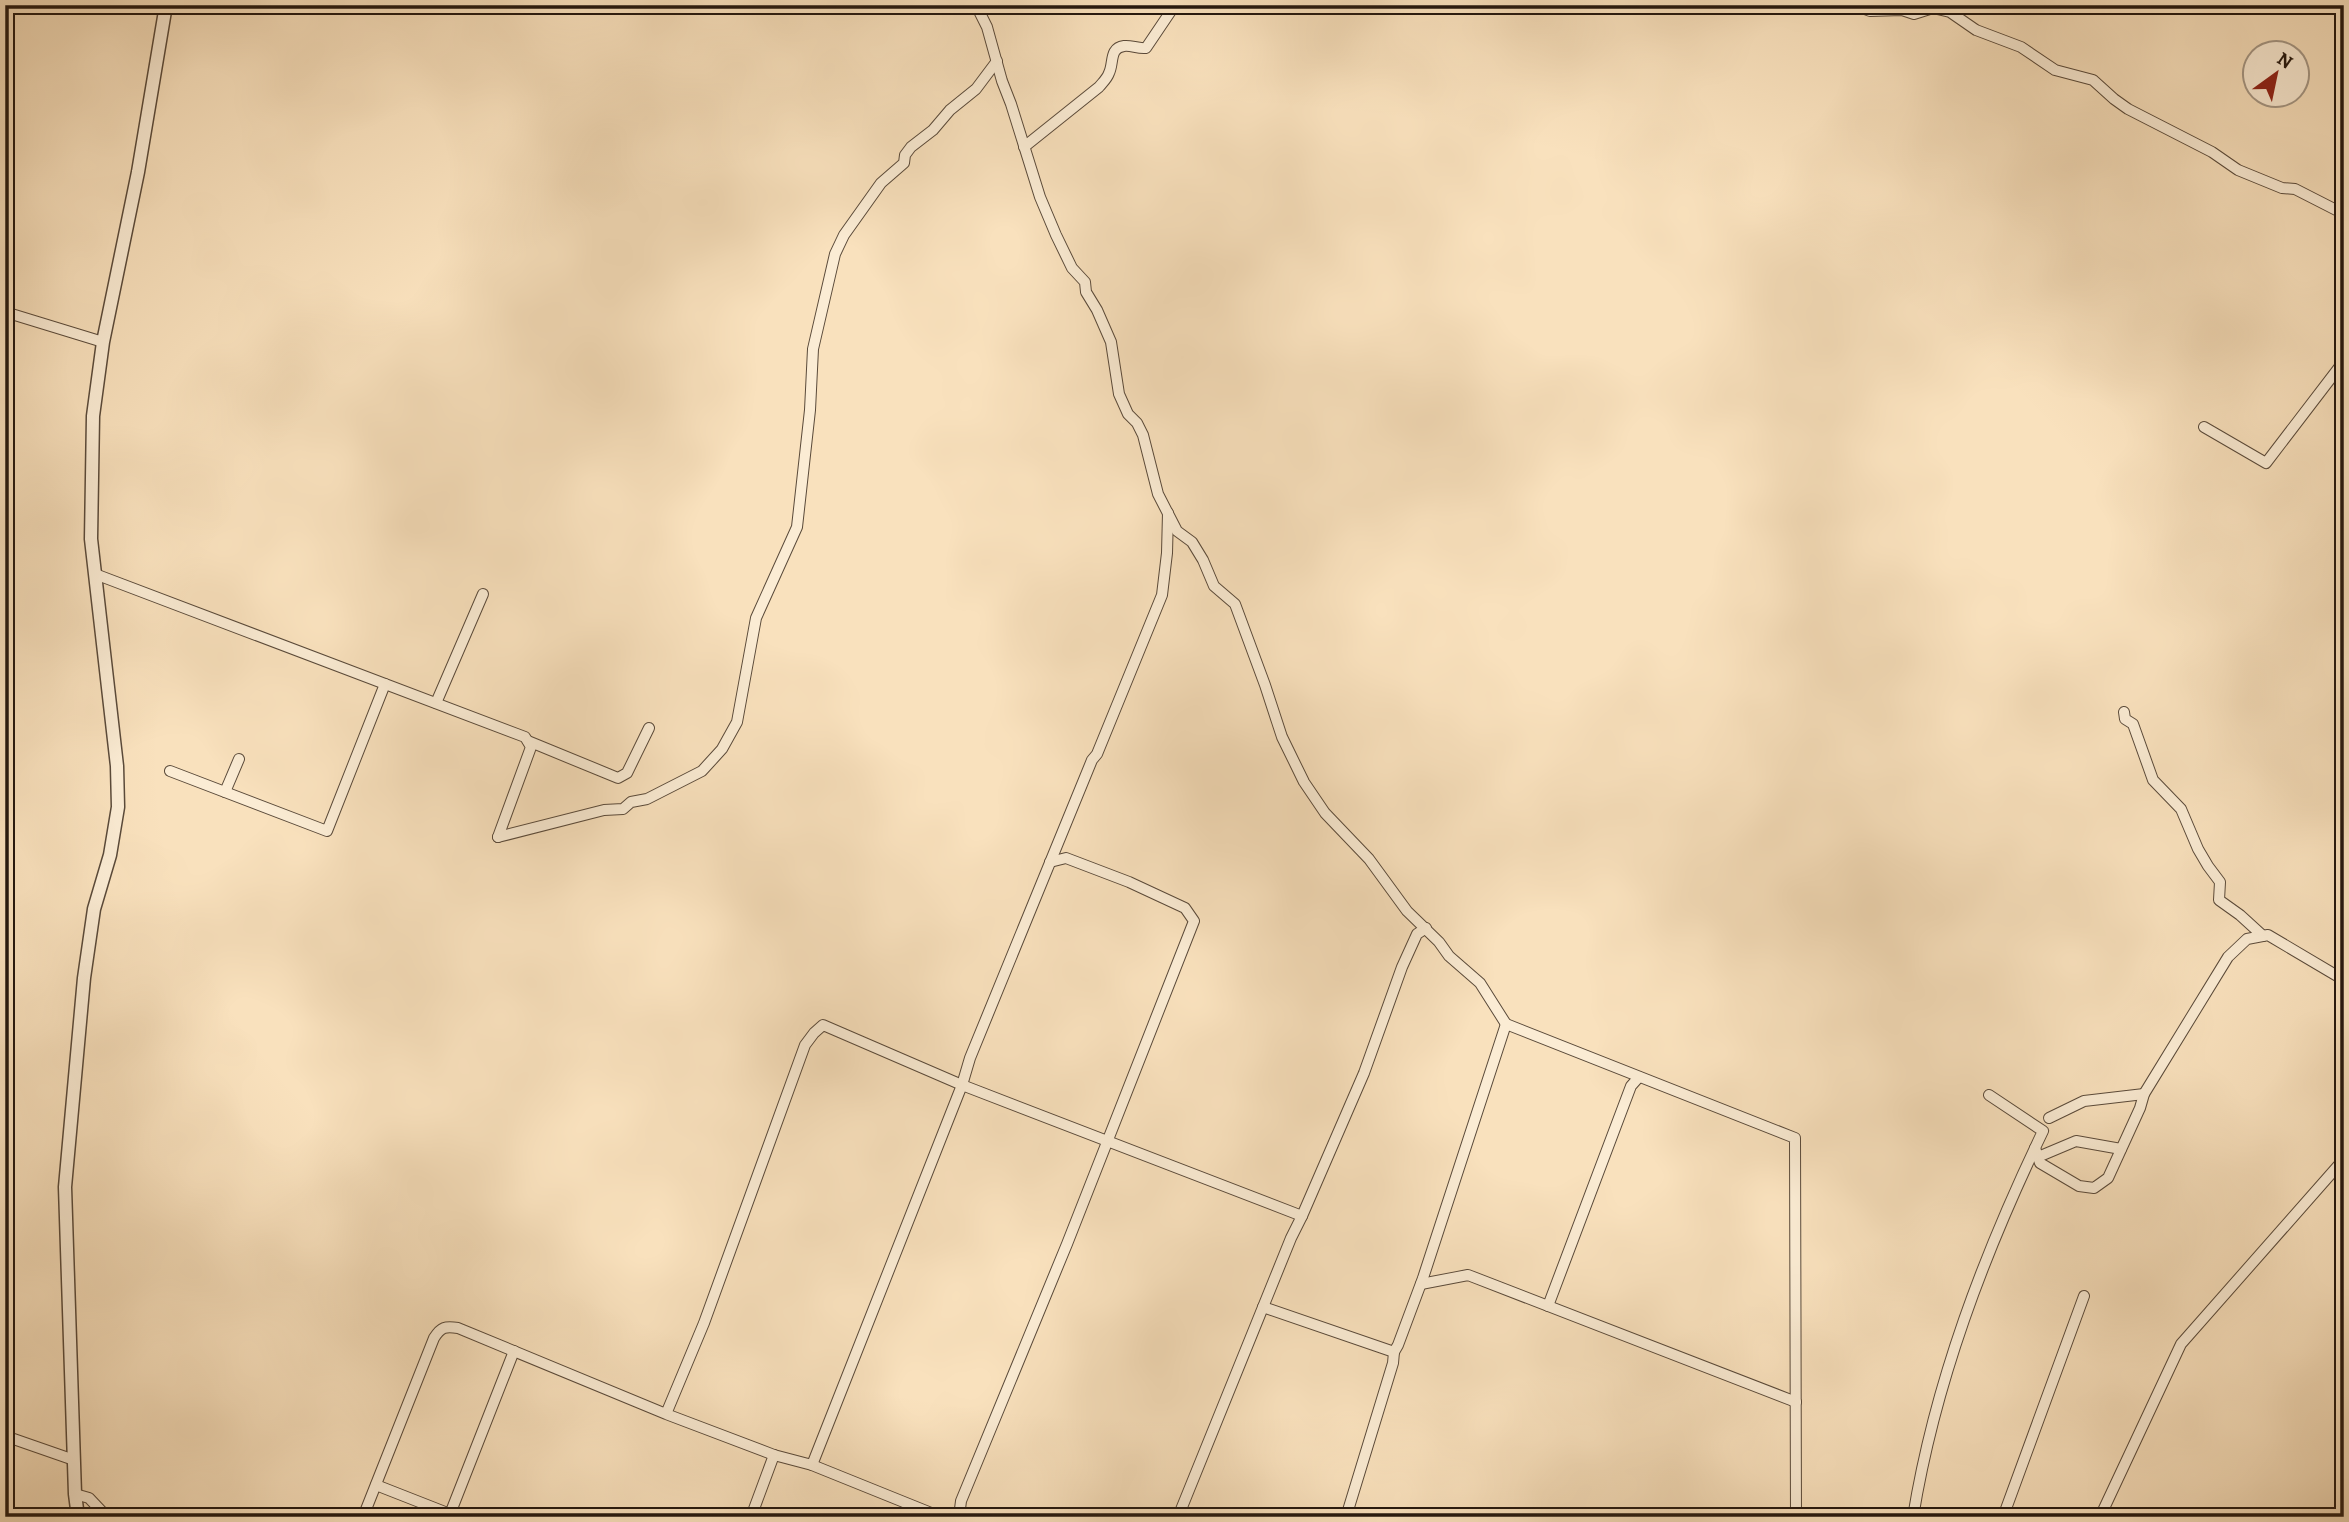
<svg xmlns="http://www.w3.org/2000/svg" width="2349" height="1522" font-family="Alegreya,serif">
  <rect width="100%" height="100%" fill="#f9e1bd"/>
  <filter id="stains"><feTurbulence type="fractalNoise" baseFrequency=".00286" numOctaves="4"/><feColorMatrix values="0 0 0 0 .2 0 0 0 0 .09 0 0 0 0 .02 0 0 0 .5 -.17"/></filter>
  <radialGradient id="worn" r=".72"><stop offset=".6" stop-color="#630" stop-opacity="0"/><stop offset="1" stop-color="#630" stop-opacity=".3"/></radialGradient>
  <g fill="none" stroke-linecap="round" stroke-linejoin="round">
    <defs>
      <g id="minor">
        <path d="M 976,5 L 987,27 L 1002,81 L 1011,104 L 1040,197 L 1056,235 L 1072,268 L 1085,282 L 1086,292 L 1097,310 L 1111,342 L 1119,394 L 1128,414 L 1137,423 L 1143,435 L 1158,494 L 1177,531 L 1192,542 L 1203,560 L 1214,586 L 1235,604 L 1265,685 L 1282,737 L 1304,782 L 1325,813 L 1369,859 L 1407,911 L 1439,942 L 1449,956 L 1480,983 L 1506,1024"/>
        <path d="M 1854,5 L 1870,11 L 1902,10 L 1914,14 L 1933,8 L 1950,12 L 1976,30 L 2021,47 L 2055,70 L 2093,80 L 2114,99 L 2128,109 L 2212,152 L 2238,170 L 2282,188 L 2295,189 L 2344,214"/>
        <path d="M 1024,147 L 1099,87 C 1102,83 1107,79 1109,73 C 1114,63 1109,48 1124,46 C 1131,45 1138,49 1146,48 L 1175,5"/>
        <path d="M 5,312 L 103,342"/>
        <path d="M 2204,427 L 2266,463 L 2344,361"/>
        <path d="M 1168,513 L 1167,553 L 1162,595 L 1097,754 L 1092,760 L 970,1058 L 962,1085 L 1302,1216 L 1291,1238 L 1178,1517"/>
        <path d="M 95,574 L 525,737 L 531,747 L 498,837"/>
        <path d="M 436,703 L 483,594"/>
        <path d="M 2124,712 L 2125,719 L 2133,724 L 2153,780 L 2181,809 L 2198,849 L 2208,866 L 2220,882 L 2219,900 L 2240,915 L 2263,936"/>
        <path d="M 528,741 L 618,778 L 627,773 L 649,728"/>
        <path d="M 170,771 L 327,831 L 385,684"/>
        <path d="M 225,792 L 239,759"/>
        <path d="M 498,837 L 604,810 L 623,809 L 631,802 L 647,799 L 702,771 L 722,749 L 737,722 L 756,618 L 797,527 L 810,410 L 813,349 L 835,254 L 844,235 L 881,183 L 904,163 L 905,155 L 911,147 L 933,130 L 950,110 L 976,89 L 997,61"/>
        <path d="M 2049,1118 L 2084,1101 L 2144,1094"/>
        <path d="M 2035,1148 L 2040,1163 L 2079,1186 L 2094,1188 L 2108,1178 L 2140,1108 L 2144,1094 L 2228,957 L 2247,939 L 2268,935 L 2344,980"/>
        <path d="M 2038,1157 L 2076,1141 L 2121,1149"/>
        <path d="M 1302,1216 L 1364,1073 L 1402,967 L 1417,934 L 1426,928"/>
        <path d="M 1421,1284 L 1468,1275 L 1796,1402"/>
        <path d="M 1548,1306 L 1631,1086 L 1639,1077"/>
        <path d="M 1263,1307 L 1394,1352 L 1393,1363 L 1346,1517"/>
        <path d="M 1394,1352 L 1398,1345 L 1423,1278 L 1506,1024 L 1795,1138 L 1796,1517"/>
        <path d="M 5,1436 L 74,1460"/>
        <path d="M 812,1465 L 941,1517"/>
        <path d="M 376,1485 L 450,1514 L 449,1517"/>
        <path d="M 75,1494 L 89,1498 L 107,1517"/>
        <path d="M 363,1517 L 434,1338 C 441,1327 445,1326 458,1328 L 666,1414 L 774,1455 L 812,1465 L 962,1085 L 823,1025 L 814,1033 L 805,1045 L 704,1323 L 666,1414"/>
        <path d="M 457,1517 L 450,1514 L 514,1351"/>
        <path d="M 751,1517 L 774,1455"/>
        <path d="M 959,1517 L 961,1501 L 1067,1244 L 1194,921 L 1185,908 L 1129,882 L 1066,858 L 1050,862"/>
        <path d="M 1913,1517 C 1935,1382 1984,1254 2043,1131 L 1989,1095"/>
        <path d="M 2003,1517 L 2084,1296"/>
        <path d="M 2100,1517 L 2181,1344 L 2344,1159"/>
      </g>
      <path id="tertiary" d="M 78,1517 L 75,1494 L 65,1187 L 84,978 L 94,909 L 110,855 L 118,807 L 117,766 L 91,539 L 93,416 L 103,342 L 138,172 L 166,5"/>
    </defs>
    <use href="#minor" stroke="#5a4a3a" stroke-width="12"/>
    <use href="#tertiary" stroke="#5a4a3a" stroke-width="15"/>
    <use href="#minor" stroke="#fbecd4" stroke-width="10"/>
    <use href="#tertiary" stroke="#fbecd4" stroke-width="12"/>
  </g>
  <rect width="2349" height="1522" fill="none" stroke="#f9e1bd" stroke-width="28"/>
  <rect x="7" y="7" width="2335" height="1508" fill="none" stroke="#25180f" stroke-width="3.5"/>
  <rect x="14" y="14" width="2321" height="1494" fill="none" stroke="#25180f" stroke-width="2"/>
  <g transform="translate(2276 74) rotate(33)"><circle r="33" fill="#fbecd4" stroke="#a59785" stroke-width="2"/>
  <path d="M0-5L12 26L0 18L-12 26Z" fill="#8f2418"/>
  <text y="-10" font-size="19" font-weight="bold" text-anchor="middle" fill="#25180f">N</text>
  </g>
  <rect width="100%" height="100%" filter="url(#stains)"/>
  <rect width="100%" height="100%" fill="url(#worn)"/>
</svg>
